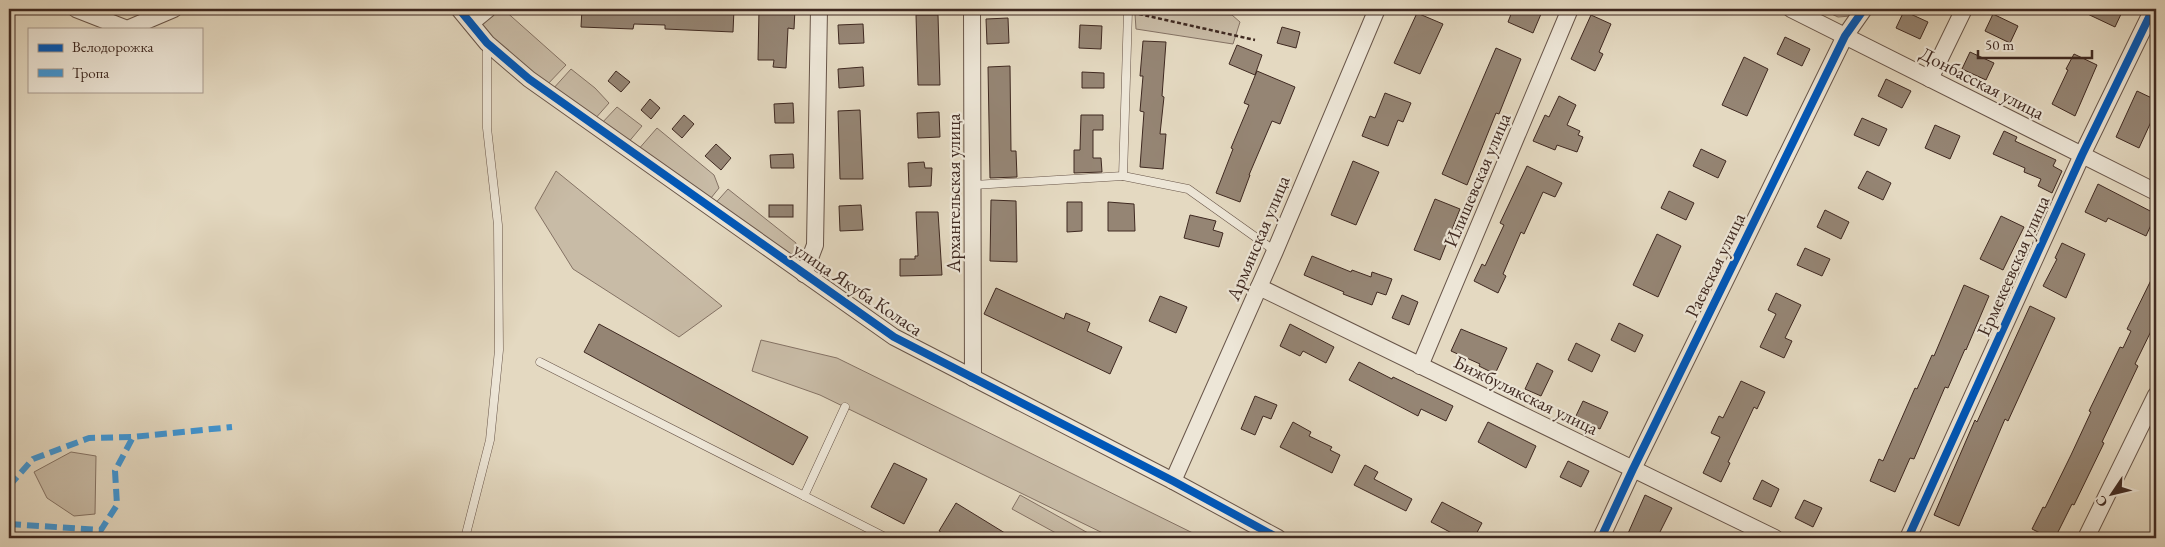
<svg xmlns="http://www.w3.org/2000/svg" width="2165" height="547" font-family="'EB Garamond',serif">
  <rect width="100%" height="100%" fill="#e4d9c1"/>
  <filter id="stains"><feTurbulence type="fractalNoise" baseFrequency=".004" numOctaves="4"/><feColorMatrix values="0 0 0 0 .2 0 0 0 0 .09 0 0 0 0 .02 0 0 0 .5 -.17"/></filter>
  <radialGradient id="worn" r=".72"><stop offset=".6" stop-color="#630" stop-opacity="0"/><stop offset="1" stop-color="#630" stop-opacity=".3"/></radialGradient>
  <g fill="#c8bba6" stroke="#847264">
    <path d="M 493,9 L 503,9 L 566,65 L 545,87 L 475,24 Z"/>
    <path d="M 1821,9 L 1855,9 L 1851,16 L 1838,17 Z"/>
    <path d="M 1135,14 L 1232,15 L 1240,22 L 1233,44 L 1136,29 Z"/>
    <path d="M 571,69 L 595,88 L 609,103 L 594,120 L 552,90 Z"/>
    <path d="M 617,107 L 642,126 L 627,144 L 600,125 Z"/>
    <path d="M 657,128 L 714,175 L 719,188 L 707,203 L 637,151 Z"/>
    <path d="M 556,171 L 722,306 L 679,337 L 573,269 L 535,208 Z"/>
    <path d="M 728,189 L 796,243 L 793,263 L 712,207 Z"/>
    <path d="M 761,340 L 837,358 L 1203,538 L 1113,538 L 820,395 L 752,371 Z"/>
    <path d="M 71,452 L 96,456 L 95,514 L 74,516 L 47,498 L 34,472 Z"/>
    <path d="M 1020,495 L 1097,538 L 1065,538 L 1012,509 Z"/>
  </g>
  <g fill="#958574" stroke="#3f2921">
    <path d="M 582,9 L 686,9 L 716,11 L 716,9 L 734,9 L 733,32 L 665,29 L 665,25 L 634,24 L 633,29 L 581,27 Z"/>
    <path d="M 759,9 L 795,9 L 794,29 L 788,28 L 786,68 L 773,67 L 774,60 L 758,60 Z"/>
    <path d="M 1513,9 L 1529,9 L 1541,14 L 1533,33 L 1508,22 Z"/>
    <path d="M 2077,9 L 2115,9 L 2122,12 L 2115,27 Z"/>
    <path d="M 1904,11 L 1928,22 L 1920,39 L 1896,28 Z"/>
    <path d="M 1417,13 L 1443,24 L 1420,74 L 1394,63 Z"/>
    <path d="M 1993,14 L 2018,26 L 2010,43 L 1985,31 Z"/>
    <path d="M 916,15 L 938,15 L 940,85 L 918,85 Z"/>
    <path d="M 1591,15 L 1611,24 L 1599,52 L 1603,54 L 1595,71 L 1571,59 Z"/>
    <path d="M 1008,18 L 1009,43 L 987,44 L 986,19 Z"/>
    <path d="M 863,24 L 864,43 L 839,44 L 838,25 Z"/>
    <path d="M 1080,25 L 1102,26 L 1101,49 L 1079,48 Z"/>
    <path d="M 1282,27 L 1300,32 L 1296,48 L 1277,43 Z"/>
    <path d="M 1785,37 L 1810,49 L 1802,66 L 1777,54 Z"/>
    <path d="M 1143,41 L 1166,42 L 1162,96 L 1164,97 L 1160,134 L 1166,134 L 1163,169 L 1140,167 L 1144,112 L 1140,111 L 1143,76 L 1140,76 Z"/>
    <path d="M 1237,45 L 1262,55 L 1255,75 L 1229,64 Z"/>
    <path d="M 1496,48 L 1521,59 L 1499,114 L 1496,113 L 1467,185 L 1442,174 Z"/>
    <path d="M 1970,52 L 1994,63 L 1986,80 L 1962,69 Z"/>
    <path d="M 2074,54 L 2097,65 L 2075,116 L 2052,104 L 2068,70 L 2066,69 Z"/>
    <path d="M 1744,57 L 1768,69 L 1747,116 L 1722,105 Z"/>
    <path d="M 1010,66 L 1011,151 L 1016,151 L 1017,177 L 990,178 L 988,67 Z"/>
    <path d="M 863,67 L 864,86 L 839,88 L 838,69 Z"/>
    <path d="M 616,71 L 630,82 L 621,92 L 608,81 Z"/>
    <path d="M 1257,71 L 1295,87 L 1280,124 L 1272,121 L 1249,175 L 1250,175 L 1240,202 L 1216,193 L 1233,149 L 1231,148 L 1249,105 L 1244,103 Z"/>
    <path d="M 1082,72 L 1104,73 L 1104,88 L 1082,88 Z"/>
    <path d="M 1886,79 L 1911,91 L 1902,108 L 1878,96 Z"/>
    <path d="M 2137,91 L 2156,100 L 2156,111 L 2139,148 L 2116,137 Z"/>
    <path d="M 1385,93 L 1411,103 L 1403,122 L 1398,120 L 1388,146 L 1362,136 L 1370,116 L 1375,118 Z"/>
    <path d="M 1559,96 L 1576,105 L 1567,125 L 1580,131 L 1578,135 L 1583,137 L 1577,152 L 1557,145 L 1555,150 L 1533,141 L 1545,115 L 1549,117 Z"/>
    <path d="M 650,99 L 660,108 L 651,119 L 641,110 Z"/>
    <path d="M 793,103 L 794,123 L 775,123 L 774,104 Z"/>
    <path d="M 860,110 L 863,179 L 840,179 L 838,111 Z"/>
    <path d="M 939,112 L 940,137 L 918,138 L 917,113 Z"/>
    <path d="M 684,115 L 694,124 L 682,138 L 672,129 Z"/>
    <path d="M 1081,115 L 1103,115 L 1103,130 L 1093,130 L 1093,158 L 1101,158 L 1102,172 L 1074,173 L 1074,150 L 1080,150 Z"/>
    <path d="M 1862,118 L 1887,129 L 1879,146 L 1854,135 Z"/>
    <path d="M 1935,125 L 1960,136 L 1950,159 L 1925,148 Z"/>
    <path d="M 2004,131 L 2017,137 L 2015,141 L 2056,160 L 2053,166 L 2062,171 L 2052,193 L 2038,186 L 2041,179 L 2024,172 L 2025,168 L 1993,154 Z"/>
    <path d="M 716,144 L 731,158 L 721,170 L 705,156 Z"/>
    <path d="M 1701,149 L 1726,161 L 1718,178 L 1693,166 Z"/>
    <path d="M 793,154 L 794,168 L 771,168 L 770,155 Z"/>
    <path d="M 1353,161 L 1379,172 L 1356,225 L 1331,215 Z"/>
    <path d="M 924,162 L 925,168 L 932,168 L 931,186 L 909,187 L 908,163 Z"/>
    <path d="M 1527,166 L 1562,183 L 1555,197 L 1543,192 L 1524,234 L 1521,232 L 1503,274 L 1506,276 L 1498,293 L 1474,281 L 1482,264 L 1485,266 L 1504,225 L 1500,223 Z"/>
    <path d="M 1867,171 L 1891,183 L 1883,200 L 1858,188 Z"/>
    <path d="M 2098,184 L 2156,214 L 2146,236 L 2108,218 L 2106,222 L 2085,212 Z"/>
    <path d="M 1669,191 L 1694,203 L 1686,220 L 1661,208 Z"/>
    <path d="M 1435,199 L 1460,209 L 1440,260 L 1414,250 Z"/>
    <path d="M 991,200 L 1016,201 L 1017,262 L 990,261 Z"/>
    <path d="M 1067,202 L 1082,202 L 1082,231 L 1067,232 Z"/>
    <path d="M 1108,202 L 1134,204 L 1135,231 L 1108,231 Z"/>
    <rect x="769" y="205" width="24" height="12"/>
    <path d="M 861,205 L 863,230 L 840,231 L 839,206 Z"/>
    <path d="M 1825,210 L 1849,222 L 1841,239 L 1817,227 Z"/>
    <path d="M 916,212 L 938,212 L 942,275 L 900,276 L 900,259 L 915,259 L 915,256 L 918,256 Z"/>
    <path d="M 1190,215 L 1216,221 L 1213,230 L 1223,233 L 1219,247 L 1184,238 Z"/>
    <path d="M 2001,216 L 2024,227 L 2003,270 L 1980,259 Z"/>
    <path d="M 1657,234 L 1681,246 L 1658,297 L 1633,285 Z"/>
    <path d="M 2062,243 L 2085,254 L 2066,298 L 2043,286 L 2057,259 L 2055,258 Z"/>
    <path d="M 1805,248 L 1830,259 L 1822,276 L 1797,265 Z"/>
    <path d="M 1312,256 L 1351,272 L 1352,270 L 1371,277 L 1372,272 L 1392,279 L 1386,295 L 1377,292 L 1372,305 L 1343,294 L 1344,292 L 1304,275 Z"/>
    <path d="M 2156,270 L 2156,321 L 2135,364 L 2138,366 L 2102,442 L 2104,443 L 2074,505 L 2072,504 L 2055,538 L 2050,538 L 2032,529 L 2043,507 L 2045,508 L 2071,455 L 2091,412 L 2089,411 L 2120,347 L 2123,348 L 2131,331 L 2127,329 Z"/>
    <path d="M 1964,285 L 1989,296 L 1966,350 L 1965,349 L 1948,388 L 1945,387 L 1914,459 L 1910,458 L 1895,492 L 1870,481 L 1879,459 L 1883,461 L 1915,388 L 1917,389 L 1932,355 L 1934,356 Z"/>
    <path d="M 996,288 L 1064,319 L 1066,313 L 1090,323 L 1087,331 L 1122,347 L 1110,374 L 984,314 Z"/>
    <path d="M 1776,293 L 1801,305 L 1785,338 L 1792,341 L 1784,358 L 1760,347 L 1776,314 L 1768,310 Z"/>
    <path d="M 1402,295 L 1418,302 L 1409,325 L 1392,318 Z"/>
    <path d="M 1160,296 L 1187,307 L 1176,333 L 1149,321 Z"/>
    <path d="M 2030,306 L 2055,318 L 2008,421 L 2005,419 L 1959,526 L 1934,515 L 1975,420 L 1977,422 Z"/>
    <path d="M 1619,323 L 1643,335 L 1635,352 L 1611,340 Z"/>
    <path d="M 599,324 L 808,437 L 793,465 L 584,352 Z"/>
    <path d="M 1290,324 L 1334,347 L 1326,363 L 1303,351 L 1300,356 L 1280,346 Z"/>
    <path d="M 1461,329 L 1507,348 L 1495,374 L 1479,366 L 1480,364 L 1451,351 Z"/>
    <path d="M 1576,343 L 1600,355 L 1592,372 L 1568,360 Z"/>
    <path d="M 1359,362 L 1392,379 L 1393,377 L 1453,406 L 1446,421 L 1421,409 L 1418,416 L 1349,380 Z"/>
    <path d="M 1537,363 L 1553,371 L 1541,396 L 1525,389 Z"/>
    <path d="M 1741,381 L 1765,392 L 1757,409 L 1754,407 L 1728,462 L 1730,463 L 1721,482 L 1703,473 L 1720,437 L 1711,433 L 1719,416 L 1723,418 Z"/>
    <path d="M 1255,396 L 1277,405 L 1271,419 L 1263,416 L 1255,435 L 1241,429 Z"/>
    <path d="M 1583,401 L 1608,412 L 1600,429 L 1575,418 Z"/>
    <path d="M 1293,422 L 1311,432 L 1309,436 L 1332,447 L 1330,450 L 1340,455 L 1332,473 L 1280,447 Z"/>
    <path d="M 1488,422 L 1536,446 L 1526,468 L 1478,442 Z"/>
    <path d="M 1568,461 L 1589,471 L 1581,487 L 1560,477 Z"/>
    <path d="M 894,463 L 927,479 L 904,524 L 871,507 Z"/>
    <path d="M 1365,465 L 1378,472 L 1374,479 L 1412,499 L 1406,511 L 1354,485 Z"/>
    <path d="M 1762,480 L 1779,489 L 1771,507 L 1753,499 Z"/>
    <path d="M 1645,495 L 1672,508 L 1657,538 L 1626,538 Z"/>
    <path d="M 1804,500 L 1822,508 L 1813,527 L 1795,518 Z"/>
    <path d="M 1442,502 L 1482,523 L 1474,538 L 1461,538 L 1431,522 Z"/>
    <path d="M 956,503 L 1013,538 L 951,538 L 939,531 Z"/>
  </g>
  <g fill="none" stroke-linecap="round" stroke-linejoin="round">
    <defs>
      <g id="service">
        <path d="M 1128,11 L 1123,176 L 1188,189 L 1275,251"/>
        <path d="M 974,185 L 1123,176"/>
        <path d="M 540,362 L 887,538"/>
        <path d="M 804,496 L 845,407"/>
        <path d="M 465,538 L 490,440 L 499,350 L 498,225 L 487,128 L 487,45"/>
      </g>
      <g id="minor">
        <path d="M 76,9 L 127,29 L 174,9"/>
        <path d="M 459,9 L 487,43 L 529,79 L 894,337 L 1173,481 L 1278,538"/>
        <path d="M 972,9 L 973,378"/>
        <path d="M 1791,9 L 2156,192"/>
        <path d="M 471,23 L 488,9"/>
        <path d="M 1930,79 L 1964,9"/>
        <path d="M 804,274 L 815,245 L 819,9"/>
        <path d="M 1259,287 L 1775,538"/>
        <path d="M 1420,366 L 1570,9"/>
        <path d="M 1173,481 L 1275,251 L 1377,9"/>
        <path d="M 1601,538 L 1633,469 L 1845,36 L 1864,9"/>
        <path d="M 1908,538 L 2082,155 L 2153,9"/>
        <path d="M 2086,538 L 2156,395"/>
      </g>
    </defs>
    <use href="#service" stroke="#685549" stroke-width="9"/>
    <use href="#minor" stroke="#685549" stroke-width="18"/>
    <path stroke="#3f2921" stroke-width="2.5" stroke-dasharray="4 2.5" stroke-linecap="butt" d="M 1139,14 L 1255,40"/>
    <use href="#service" stroke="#ede6d7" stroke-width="8"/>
    <use href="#minor" stroke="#ede6d7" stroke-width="16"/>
    <g stroke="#3f96d5" stroke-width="6" stroke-dasharray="12 6" stroke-linecap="butt">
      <path d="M 9,486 L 33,459 L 89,438 L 133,437 L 232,427"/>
      <path d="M 9,524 L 101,530 L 117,505 L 115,471 L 133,437"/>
    </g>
    <defs>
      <g id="cycleway">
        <path d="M 459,9 L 487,43 L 529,79 L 894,337 L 1173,481 L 1278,538"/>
        <path d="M 1601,538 L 1633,469 L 1845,36 L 1864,9"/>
        <path d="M 1908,538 L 2082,155 L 2153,9"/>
      </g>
    </defs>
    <use href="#cycleway" stroke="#ede6d7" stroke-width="11"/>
    <use href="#cycleway" stroke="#0057b8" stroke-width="8"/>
  </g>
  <g text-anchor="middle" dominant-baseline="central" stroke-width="4.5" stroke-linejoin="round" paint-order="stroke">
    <g font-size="19" fill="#3f2921" stroke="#ede6d7">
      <text transform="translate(1982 83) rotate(27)">Донбасская улица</text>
      <text transform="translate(1477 180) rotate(-67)">Илишевская улица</text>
      <text transform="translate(953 193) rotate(-90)">Архангельская улица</text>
      <text transform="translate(1258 238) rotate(-67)">Армянская улица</text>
      <text transform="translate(1715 265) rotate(-64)">Раевская улица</text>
      <text transform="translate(2013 266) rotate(-66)">Ермекеевская улица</text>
      <text transform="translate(858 289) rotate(34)">улица Якуба Коласа</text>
      <text transform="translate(1526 395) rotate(26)">Бижбулякская улица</text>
    </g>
  </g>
  <rect width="2165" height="547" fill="none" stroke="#e4d9c1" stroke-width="30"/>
  <rect x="10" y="10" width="2145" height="527" fill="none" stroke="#3f2921" stroke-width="2.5"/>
  <rect x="15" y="15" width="2135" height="517" fill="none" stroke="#3f2921"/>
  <rect x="28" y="28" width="175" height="65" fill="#ede6d7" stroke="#a79a8e"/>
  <rect x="38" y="44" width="25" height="8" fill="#0057b8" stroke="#a79a8e"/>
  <text x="72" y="52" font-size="15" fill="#3f2921">Велодорожка</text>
  <rect x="38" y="69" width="25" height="8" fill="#3f96d5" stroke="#a79a8e"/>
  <text x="72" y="78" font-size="15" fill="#3f2921">Тропа</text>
  <g transform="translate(2112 494) rotate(235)" stroke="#ede6d7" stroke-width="4" paint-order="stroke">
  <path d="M0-4L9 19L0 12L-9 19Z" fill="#3f2921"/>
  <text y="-8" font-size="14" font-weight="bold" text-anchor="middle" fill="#3f2921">С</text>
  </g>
  <path d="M1978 50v8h114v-8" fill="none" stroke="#3f2921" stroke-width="2.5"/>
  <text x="1985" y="50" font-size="15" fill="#3f2921" stroke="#ede6d7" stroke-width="4" paint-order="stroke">50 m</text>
  <rect width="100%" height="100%" filter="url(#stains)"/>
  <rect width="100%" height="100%" fill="url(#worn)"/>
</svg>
